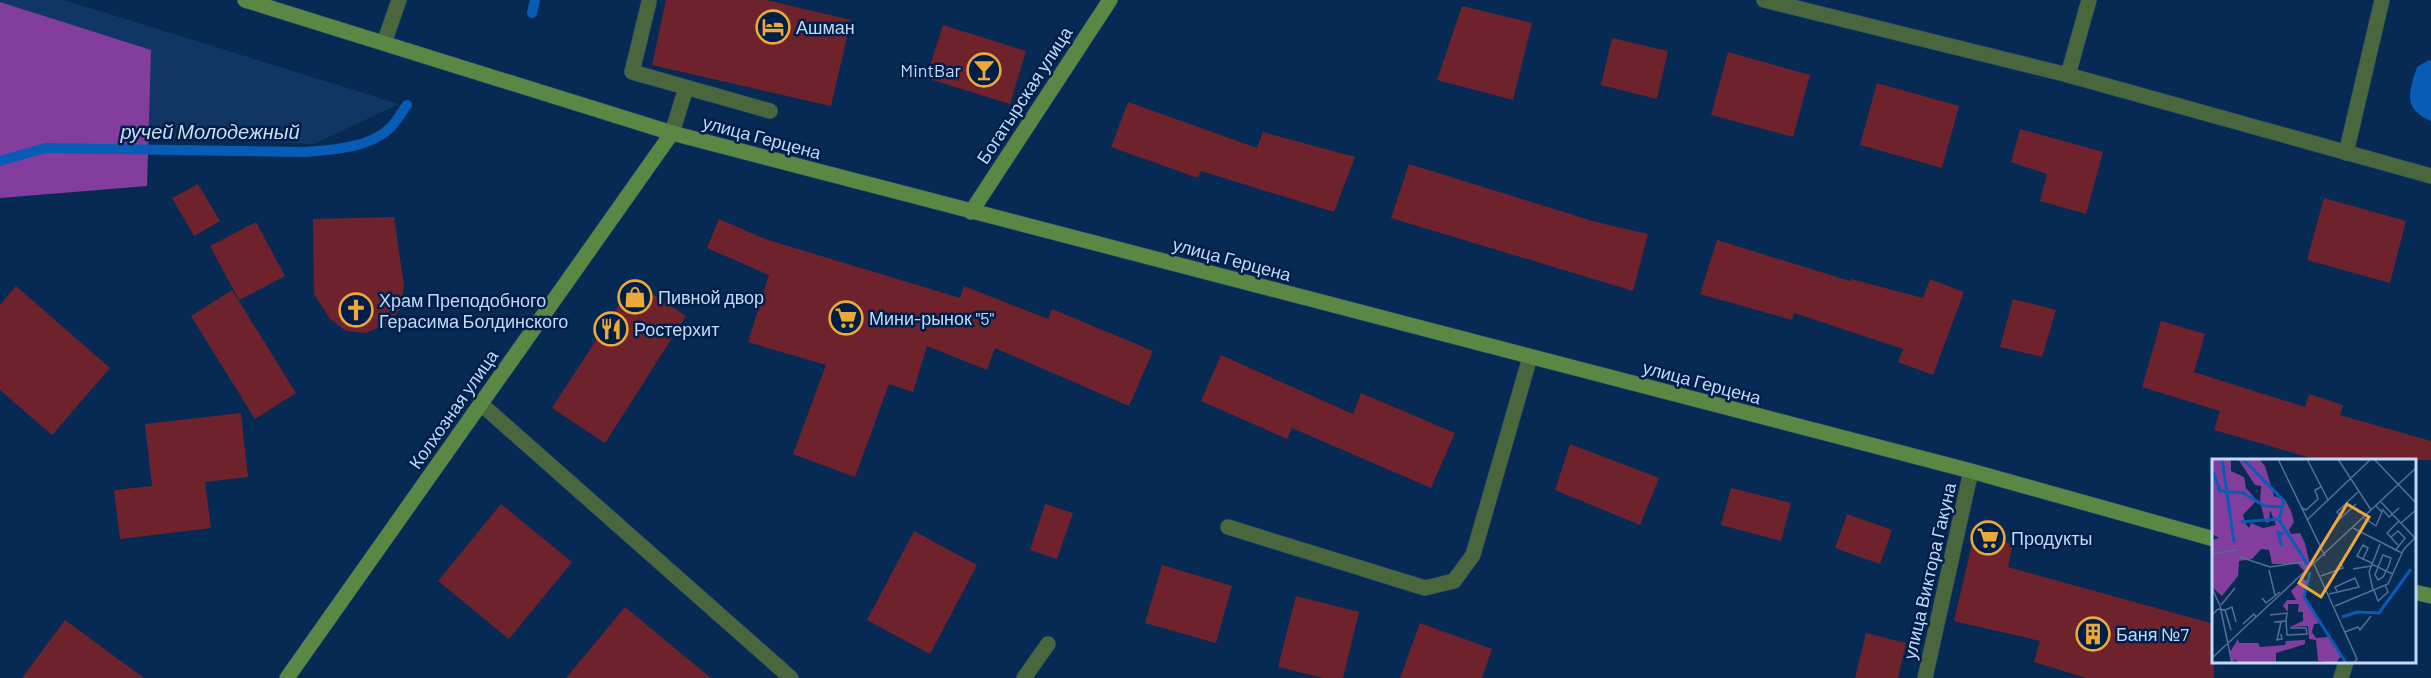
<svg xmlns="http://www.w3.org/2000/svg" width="2431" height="678" font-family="Barlow,sans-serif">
  <rect width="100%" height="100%" fill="#072a54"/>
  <path fill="#103665" d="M 0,0 L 64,0 L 399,104 L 314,144 L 37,132 L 0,142 Z"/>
  <path fill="#833e9d" d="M 0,2 L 151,50 L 147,186 L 0,198 Z"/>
  <path fill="#095cb6" d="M 2429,60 L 2431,61 L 2431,121 C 2402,109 2409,91 2417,67 Z"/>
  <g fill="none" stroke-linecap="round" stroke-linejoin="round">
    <g stroke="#095cb6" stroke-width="10">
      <path d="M 532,13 L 535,0"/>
      <path d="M 0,161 L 45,148 L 305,152 C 332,150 369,148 390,128 C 396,122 401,113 407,105"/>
    </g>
  </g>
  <g fill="#6e222c">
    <path d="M 666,0 L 766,0 L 851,20 L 831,106 L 652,65 Z"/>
    <path d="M 1462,6 L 1532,23 L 1513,100 L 1437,80 Z"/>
    <path d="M 943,25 L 1026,51 L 1010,104 L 926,78 Z"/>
    <path d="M 1612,38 L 1668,51 L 1657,99 L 1601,85 Z"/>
    <path d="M 1728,52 L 1810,75 L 1793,137 L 1711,115 Z"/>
    <path d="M 1877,83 L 1959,106 L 1942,168 L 1860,145 Z"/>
    <path d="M 1128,102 L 1257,148 L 1263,132 L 1355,157 L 1334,212 L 1201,171 L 1198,178 L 1111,147 Z"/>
    <path d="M 2020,129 L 2103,152 L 2086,214 L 2040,201 L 2047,174 L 2011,162 Z"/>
    <path d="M 1409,164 L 1596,222 L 1648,234 L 1633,291 L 1391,218 Z"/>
    <path d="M 198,184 L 220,221 L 194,236 L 172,198 Z"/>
    <path d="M 2324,198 L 2406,221 L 2390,283 L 2307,260 Z"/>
    <path d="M 394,217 L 404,286 L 400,310 L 386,324 L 366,333 L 346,331 L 330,319 L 314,294 L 313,219 Z"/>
    <path d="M 719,219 L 765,239 L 960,298 L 964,286 L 1048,319 L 1052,309 L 1153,351 L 1129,406 L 995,348 L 987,370 L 927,346 L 913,392 L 889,384 L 855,477 L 793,454 L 826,365 L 748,342 L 769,275 L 707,248 Z"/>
    <path d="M 256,222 L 285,276 L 239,300 L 210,246 Z"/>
    <path d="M 1717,240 L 1850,281 L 1851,279 L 1923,298 L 1930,279 L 1964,292 L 1933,375 L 1898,362 L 1903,349 L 1794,313 L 1792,320 L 1700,294 Z"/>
    <path d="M 634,282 L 686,316 L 605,443 L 552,408 Z"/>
    <path d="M 16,286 L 110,368 L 52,435 L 0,390 L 0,305 Z"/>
    <path d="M 232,290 L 296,393 L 255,419 L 191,316 Z"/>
    <path d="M 2013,299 L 2056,310 L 2042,357 L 2000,347 Z"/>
    <path d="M 2161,321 L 2205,334 L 2194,372 L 2305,407 L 2309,394 L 2343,405 L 2340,415 L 2431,441 L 2431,460 L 2318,460 L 2214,430 L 2220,411 L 2142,387 Z"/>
    <path d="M 1221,355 L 1353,414 L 1361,393 L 1455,433 L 1431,488 L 1292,428 L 1287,439 L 1201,401 Z"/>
    <path d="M 241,413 L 248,477 L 205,482 L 211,528 L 120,539 L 114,490 L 152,486 L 145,424 Z"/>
    <path d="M 1570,444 L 1659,478 L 1640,525 L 1555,490 Z"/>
    <path d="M 1731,488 L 1791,503 L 1781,541 L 1721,525 Z"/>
    <path d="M 501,504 L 572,562 L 509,639 L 438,581 Z"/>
    <path d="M 1045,504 L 1073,513 L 1057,559 L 1030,550 Z"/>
    <path d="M 1847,514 L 1892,530 L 1880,564 L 1835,548 Z"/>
    <path d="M 914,531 L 977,565 L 930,654 L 867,620 Z"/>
    <path d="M 1974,535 L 2013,544 L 2008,567 L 2214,624 L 2214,678 L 2086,678 L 2034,662 L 2040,641 L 1954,621 Z"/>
    <path d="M 1162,565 L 1232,586 L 1216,643 L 1145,623 Z"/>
    <path d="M 1296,596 L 1359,612 L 1343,678 L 1323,678 L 1278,667 Z"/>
    <path d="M 625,607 L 711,678 L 566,678 Z"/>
    <path d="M 65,620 L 144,678 L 22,678 Z"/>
    <path d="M 1420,623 L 1492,649 L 1482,678 L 1400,678 Z"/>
    <path d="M 1866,633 L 1906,643 L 1898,678 L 1855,678 Z"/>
  </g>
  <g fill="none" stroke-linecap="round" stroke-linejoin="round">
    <defs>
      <g id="lane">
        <path d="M 1764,0 L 2068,75 L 2089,0"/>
        <path d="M 649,2 L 632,72 L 770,111"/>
        <path d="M 384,43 L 399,0"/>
        <path d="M 2068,75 L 2431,176"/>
        <path d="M 672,133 L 686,88"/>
        <path d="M 2346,153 L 2382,0"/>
        <path d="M 481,404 L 791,678"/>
        <path d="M 1228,527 L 1425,588 L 1454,581 L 1473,555 L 1530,357"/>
        <path d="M 1024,678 L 1048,644"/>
        <path d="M 2341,678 L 2346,662"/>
      </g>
      <path id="street" d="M 1925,678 L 1971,471"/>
      <g id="secondary">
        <path d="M 245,0 L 672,133 L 1971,471 L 2214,539"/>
        <path d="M 971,212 L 1110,0"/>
        <path d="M 2414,592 L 2431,596"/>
        <path d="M 287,678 L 672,133"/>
      </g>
    </defs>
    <use href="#lane" stroke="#25466f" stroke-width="16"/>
    <use href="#street" stroke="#25466f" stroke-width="16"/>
    <use href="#secondary" stroke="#25466f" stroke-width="16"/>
    <use href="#lane" stroke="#4a663c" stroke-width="15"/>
    <use href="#street" stroke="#4a663c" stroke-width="15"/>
    <use href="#secondary" stroke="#5a8743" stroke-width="15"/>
  </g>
  <defs>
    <symbol id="hotel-ring" viewBox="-11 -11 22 22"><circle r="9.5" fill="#001f48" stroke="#eca93a" stroke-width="1.5"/><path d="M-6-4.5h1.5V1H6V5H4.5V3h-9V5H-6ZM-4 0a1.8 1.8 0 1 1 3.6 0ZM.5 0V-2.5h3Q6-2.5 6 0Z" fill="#eca93a"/></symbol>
    <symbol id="bar-ring" viewBox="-11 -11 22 22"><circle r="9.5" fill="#001f48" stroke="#eca93a" stroke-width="1.5"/><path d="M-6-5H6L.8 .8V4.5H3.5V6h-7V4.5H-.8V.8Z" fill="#eca93a"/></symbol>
    <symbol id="shop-ring" viewBox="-11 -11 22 22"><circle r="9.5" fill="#001f48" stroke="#eca93a" stroke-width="1.5"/><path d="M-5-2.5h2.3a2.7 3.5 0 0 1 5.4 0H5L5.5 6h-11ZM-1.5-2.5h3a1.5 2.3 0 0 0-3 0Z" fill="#eca93a"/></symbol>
    <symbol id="church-ring" viewBox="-11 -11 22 22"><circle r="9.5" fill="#001f48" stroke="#eca93a" stroke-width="1.5"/><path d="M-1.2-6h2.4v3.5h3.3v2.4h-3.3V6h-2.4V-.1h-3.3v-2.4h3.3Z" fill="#eca93a"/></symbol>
    <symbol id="supermarket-ring" viewBox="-11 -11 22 22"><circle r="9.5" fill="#001f48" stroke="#eca93a" stroke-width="1.5"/><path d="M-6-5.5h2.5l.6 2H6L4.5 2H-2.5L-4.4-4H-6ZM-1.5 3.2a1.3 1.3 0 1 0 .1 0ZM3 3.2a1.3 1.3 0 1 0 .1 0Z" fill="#eca93a"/></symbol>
    <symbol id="restaurant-ring" viewBox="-11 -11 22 22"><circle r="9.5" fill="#001f48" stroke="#eca93a" stroke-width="1.5"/><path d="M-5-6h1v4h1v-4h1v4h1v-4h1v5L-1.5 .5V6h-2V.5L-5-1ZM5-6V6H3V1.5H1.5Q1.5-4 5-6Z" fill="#eca93a"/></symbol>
    <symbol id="building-ring" viewBox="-11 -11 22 22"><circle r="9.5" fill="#001f48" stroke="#eca93a" stroke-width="1.5"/><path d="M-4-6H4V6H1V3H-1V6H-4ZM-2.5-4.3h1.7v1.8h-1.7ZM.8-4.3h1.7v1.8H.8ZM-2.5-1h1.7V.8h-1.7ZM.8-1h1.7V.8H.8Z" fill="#eca93a"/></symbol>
  </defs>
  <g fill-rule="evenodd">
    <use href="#hotel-ring" x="754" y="8" width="38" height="38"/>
    <use href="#bar-ring" x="965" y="51" width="38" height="38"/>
    <use href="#shop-ring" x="616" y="278" width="38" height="38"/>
    <use href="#church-ring" x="337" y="291" width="38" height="38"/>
    <use href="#supermarket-ring" x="827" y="299" width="38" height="38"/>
    <use href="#restaurant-ring" x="592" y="310" width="38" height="38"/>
    <use href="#supermarket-ring" x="1969" y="519" width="38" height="38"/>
    <use href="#building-ring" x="2074" y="615" width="38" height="38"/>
  </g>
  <g text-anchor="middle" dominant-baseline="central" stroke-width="5" stroke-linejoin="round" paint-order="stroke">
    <g font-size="18" fill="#c1dafb" stroke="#001f48" text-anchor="start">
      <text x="796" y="27">Ашман</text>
      <text x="961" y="70" text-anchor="end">MintBar</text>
      <text x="658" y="297">Пивной двор</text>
      <text x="379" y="300">Храм Преподобного<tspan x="379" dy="21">Герасима Болдинского</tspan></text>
      <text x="869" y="318">Мини-рынок "5"</text>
      <text x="634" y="329">Ростерхит</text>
      <text x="2011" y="538">Продукты</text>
      <text x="2116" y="634">Баня №7</text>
    </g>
    <g font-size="18" fill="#c1dafb" stroke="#001f48">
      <text transform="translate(1024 95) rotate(-57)">Богатырская улица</text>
      <text transform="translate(762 137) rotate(15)">улица Герцена</text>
      <text transform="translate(1232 259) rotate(15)">улица Герцена</text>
      <text transform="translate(1702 382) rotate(15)">улица Герцена</text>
      <text transform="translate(453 409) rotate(-55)">Колхозная улица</text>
      <text transform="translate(1929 571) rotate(-77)">улица Виктора Гакуна</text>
    </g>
    <g font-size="20" font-style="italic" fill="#cddff6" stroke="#001f48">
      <text x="210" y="131">ручей Молодежный</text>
    </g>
  </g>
  <g transform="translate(2212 459)">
    <rect width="204" height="204" fill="#072a54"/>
    <path d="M 0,0 L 19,0 L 19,12 L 32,18 L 34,29 L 48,45 L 49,27 L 43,26 L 26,0 L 47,0 L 53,7 L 62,37 L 73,41 L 79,52 L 82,63 L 77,71 L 79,75 L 88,74 L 93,84 L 98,106 L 93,113 L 86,105 L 60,105 L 57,91 L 49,90 L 40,100 L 27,102 L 26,117 L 10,137 L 0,128 L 0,81 L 7,79 L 0,75 ZM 43,43 L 49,46 L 53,63 L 57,64 L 58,51 L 64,66 L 51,69 L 39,64 L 37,69 L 33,64 L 31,56 ZM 91,120 L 96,123 L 93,137 L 110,164 L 102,165 L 100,173 L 104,179 L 117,178 L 130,196 L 124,204 L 106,202 L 104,181 L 97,180 L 96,167 L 78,168 L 91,162 L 91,153 L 86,153 L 87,145 L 76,145 L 76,153 L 71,147 L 75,141 L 84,141 L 79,132 ZM 26,180 L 27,184 L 46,184 L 48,188 L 73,186 L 74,182 L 93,181 L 93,185 L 64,194 L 64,204 L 26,204 L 23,200 L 21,204 L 18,193 Z" fill="#833e9d" fill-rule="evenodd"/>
    <path fill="none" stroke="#095cb6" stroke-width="3" d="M 10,0 L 22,83M 31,0 L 72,42 L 67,60M 0,10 L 8,32 L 31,34 L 53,47 L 70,48M 67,61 L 96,106M 29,63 L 66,60M 70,87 L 66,74 L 72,75M 98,113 L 92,138 L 134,204M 130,158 L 145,153 L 167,154 L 199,110"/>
    <path fill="none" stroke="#517097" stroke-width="1.5" d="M 66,0 L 113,97M 95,0 L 116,41M 126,0 L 159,51M 162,0 L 204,44M 90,49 L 94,51 L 106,40 L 103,31 L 109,28M 170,50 L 177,58 L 187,49M 130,58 L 144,45M 152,59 L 164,67 L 170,53 L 164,47M 95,61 L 159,0M 189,64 L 204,51M 120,68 L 130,58 L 125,53 L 146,33M 141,69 L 190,94M 179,78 L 186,72 L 193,79 L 183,92M 186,86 L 175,74 L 187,62M 0,95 L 25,91M 28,98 L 58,108 L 90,103 L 94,109M 151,100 L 156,89 L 151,86 L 145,97 L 151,100 L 160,104M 102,105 L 145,200 L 142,204M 159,105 L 166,108 L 171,96 L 179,99 L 177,106 L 171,118 L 166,121 L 163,116 L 166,108 L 174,112 L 181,115M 141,110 L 159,107M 57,111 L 63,136M 109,117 L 131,109 L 128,103M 0,129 L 8,147 L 20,204M 161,131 L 157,113 L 168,85M 162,131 L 166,142 L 176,133 L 173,126M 117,135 L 147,128 L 143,119 L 123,128 L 125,132M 50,139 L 54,144 L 68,133M 9,146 L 23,129M 123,147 L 176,125 L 192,90 L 203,79 L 169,43M 13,151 L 20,148 L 24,163M 0,156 L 6,150 L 13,151 L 19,171M 58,156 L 75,154 L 74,162 L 62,163M 74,162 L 75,176 L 95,175 L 94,169 L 78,169M 69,163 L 65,181 L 70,180 L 69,175M 31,165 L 42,155 L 44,158M 133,173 L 146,168 L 148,171 L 159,157M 0,199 L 204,9"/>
    <path fill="#eca93a" fill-opacity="0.15" stroke="#eca93a" stroke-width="3" d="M 135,45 L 157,58 L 109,138 L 87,124 Z"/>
    <rect width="204" height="204" fill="none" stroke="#c1dafb" stroke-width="3"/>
  </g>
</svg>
